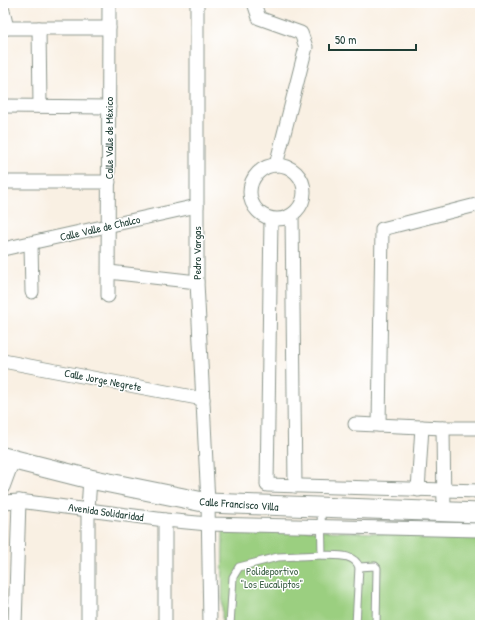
<svg xmlns="http://www.w3.org/2000/svg" width="483" height="628" font-family="'Patrick Hand',sans-serif">
  <rect width="100%" height="100%" fill="#fff"/>
  <filter id="ink" filterUnits="userSpaceOnUse"><feTurbulence type="fractalNoise" baseFrequency=".025" numOctaves="2"/><feDisplacementMap in="SourceGraphic" scale="8" xChannelSelector="R" yChannelSelector="G"/><feConvolveMatrix kernelMatrix="1 2 1 2 8 2 1 2 1" color-interpolation-filters="sRGB"/></filter>
  <filter id="wash" filterUnits="userSpaceOnUse"><feTurbulence type="fractalNoise" baseFrequency=".012" numOctaves="4" result="noise"/><feDisplacementMap in="SourceGraphic" scale="16" xChannelSelector="R" yChannelSelector="G"/><feGaussianBlur stdDeviation="0.9" result="paint"/><feColorMatrix in="noise" values="0 0 0 0 0 0 0 0 0 0 0 0 0 0 0 0 0 1.4 0 .05"/><feComposite in="paint" operator="in"/></filter>
  <g filter="url(#wash)">
    <rect width="100%" height="100%" fill="#f9f0e3"/>
    <path fill="#9bcf80" stroke="#5d865a" d="M 223,527 L 480,537 L 480,625 L 222,625 Z"/>
  </g>
  <g filter="url(#ink)">
    <g fill="none" stroke-linecap="round" stroke-linejoin="round">
      <defs>
        <g id="lane">
          <path d="M 321,508 L 322,555 C 335,556 354,553 359,567 L 356,625"/>
          <path d="M 359,567 L 375,566 L 377,568 L 376,625"/>
          <path d="M 230,625 L 233,577 L 239,567 L 278,557 L 322,555"/>
        </g>
        <g id="street">
          <path d="M 197,3 L 197,282 L 208,503 L 210,625"/>
          <path d="M 254,3 L 259,18 L 301,33 L 306,47 L 276,165"/>
          <path d="M 3,11 L 7,28"/>
          <path d="M 3,28 L 109,28"/>
          <path d="M 39,28 L 40,106"/>
          <path d="M 3,106 L 109,107"/>
          <circle cx="277" cy="192" r="27"/>
          <path d="M 3,182 L 109,182"/>
          <path d="M 292,215 L 295,486"/>
          <path d="M 271,219 L 267,485 L 480,491"/>
          <path d="M 31,244 L 32,292"/>
          <path d="M 3,249 L 197,206"/>
          <path d="M 109,272 L 197,282"/>
          <path d="M 108,296 L 109,3"/>
          <path d="M 3,361 L 203,399"/>
          <path d="M 355,424 L 443,428 L 480,428"/>
          <path d="M 379,425 L 382,229 L 480,204"/>
          <path d="M 443,428 L 444,512"/>
          <path d="M 3,487 L 13,460"/>
          <path d="M 418,490 L 422,427"/>
          <path d="M 3,502 L 19,501 L 165,520 L 208,524 L 480,530"/>
          <path d="M 15,625 L 19,501"/>
          <path d="M 88,625 L 88,509 L 90,479"/>
          <path d="M 165,625 L 165,520"/>
        </g>
        <path id="secondary" d="M 3,457 L 90,479 L 208,503 L 480,513"/>
      </defs>
      <use href="#lane" stroke="#8c968c" stroke-width="9"/>
      <use href="#street" stroke="#8c968c" stroke-width="15"/>
      <use href="#secondary" stroke="#8c968c" stroke-width="21"/>
      <use href="#lane" stroke="#fff" stroke-width="7"/>
      <use href="#street" stroke="#fff" stroke-width="13"/>
      <use href="#secondary" stroke="#fff" stroke-width="19"/>
    </g>
  </g>
  <g text-anchor="middle" dominant-baseline="central" stroke-width="3" stroke-linejoin="round" paint-order="stroke">
    <g font-size="11" fill="#1f3d34" stroke="#fff">
      <text transform="translate(109 138) rotate(-90)">Calle Valle de México</text>
      <text transform="translate(100 228) rotate(-13)">Calle Valle de Chalco</text>
      <text transform="translate(197 253) rotate(-90)">Pedro Vargas</text>
      <text transform="translate(103 380) rotate(11)">Calle Jorge Negrete</text>
      <text transform="translate(239 504) rotate(4)">Calle Francisco Villa</text>
      <text transform="translate(106 512) rotate(8)">Avenida Solidaridad</text>
    </g>
    <g font-size="11" fill="#3e6247" stroke="#fff">
      <text x="272" y="571">Polideportivo<tspan x="272" dy="13">"Los Eucaliptos"</tspan></text>
    </g>
  </g>
  <rect width="483" height="628" fill="none" stroke="#fff" stroke-width="16"/>
  <path d="M329 44v6h87v-6" fill="none" stroke="#1f3d34" stroke-width="2"/>
  <text x="335" y="44" font-size="12" fill="#1f3d34" stroke="#ffffff" stroke-width="3" paint-order="stroke">50 m</text>
</svg>
